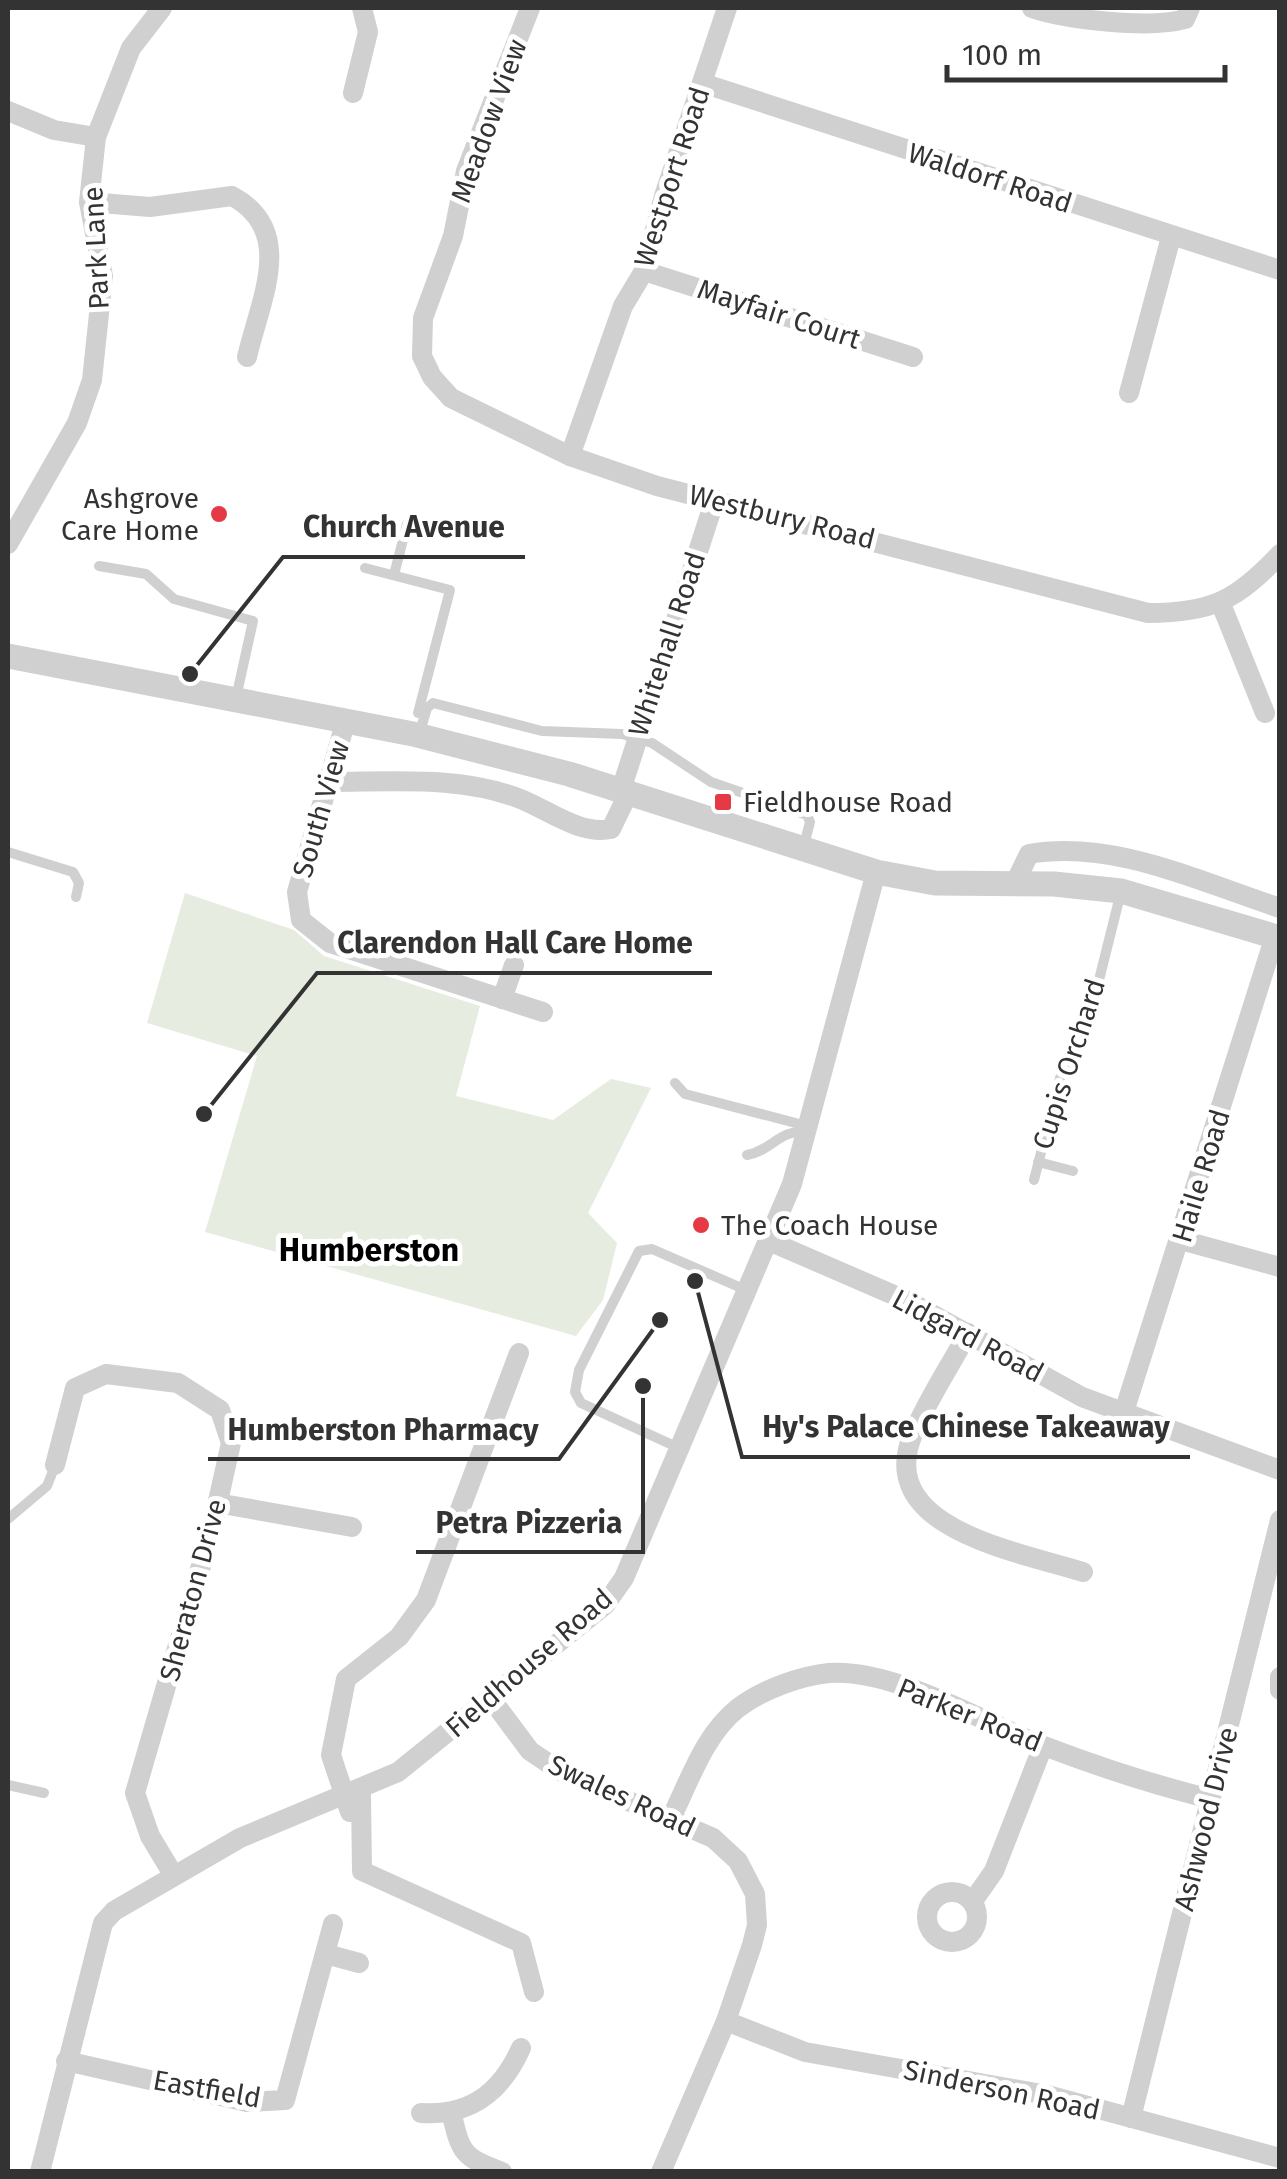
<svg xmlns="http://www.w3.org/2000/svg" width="1287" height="2179" font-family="'Fira Sans',sans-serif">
  <rect width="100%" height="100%" fill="#fff"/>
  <path fill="#e6ecdf" d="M 185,893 L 294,930 L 324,956 L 480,1006 L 456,1096 L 553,1120 L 611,1079 L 651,1088 L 588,1213 L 617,1243 L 603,1300 L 576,1336 L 205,1232 L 257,1056 L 147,1023 Z"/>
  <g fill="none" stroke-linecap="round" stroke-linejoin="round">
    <g stroke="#d0d0d0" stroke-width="10">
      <path d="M 99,566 L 146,574 L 174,599 L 253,621 L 236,698"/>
      <path d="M 365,568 L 450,590 L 418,713"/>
      <path d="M 394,575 L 407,524"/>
      <path d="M 419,735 L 427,708 L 433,703 L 542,731 L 622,734 L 652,743 L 711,782 L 807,815 L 810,822 L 803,849"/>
      <path d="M 8,852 L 73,872 L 79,883 L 76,897"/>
      <path d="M 675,1083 L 685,1094 L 807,1126"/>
      <path d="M 747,1155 C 771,1151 780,1129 806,1132"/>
      <path d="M 1038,1162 L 1073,1171"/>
      <path d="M 1034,1180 L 1060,1078 L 1087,1028 L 1121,892"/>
      <path d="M 679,1448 L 581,1403 L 575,1392 L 579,1370 L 639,1251 L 652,1249 L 746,1290"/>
      <path d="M 8,1519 L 47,1486 L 55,1466"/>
      <path d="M 8,1785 L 44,1793"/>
    </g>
    <g stroke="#d0d0d0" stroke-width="20">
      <path d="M 530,8 L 466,171 L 453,236 L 423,318 L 422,356 L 432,377 L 451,398 L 570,456 L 657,486 L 1148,613 C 1212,613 1237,600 1280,554"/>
      <path d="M 1032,8 C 1067,20 1151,29 1185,19 L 1190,8"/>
      <path d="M 702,83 L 1280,270"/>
      <path d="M 353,93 L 368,32 L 362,8"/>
      <path d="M 8,111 L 54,130 L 96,137"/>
      <path d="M 89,202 L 150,207 L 232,196 C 297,231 260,300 247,357"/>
      <path d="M 644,271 L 913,357"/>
      <path d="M 1129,393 L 1171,237"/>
      <path d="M 570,456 L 623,306 L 644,271 L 664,196 L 727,8"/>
      <path d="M 8,544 L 77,423 L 92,380 L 103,276 L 89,202 L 96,137 L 131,48 L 162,8"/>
      <path d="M 1221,604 L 1265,713"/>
      <path d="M 346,720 L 297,892 L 301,920 L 330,943 L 543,1012"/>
      <path d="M 328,782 C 393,782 462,775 523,800 C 551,812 581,835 611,829 L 629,792"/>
      <path d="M 621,790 L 715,499"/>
      <path d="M 1014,885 L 1029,854 C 1113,839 1200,882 1280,908"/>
      <path d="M 502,999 L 514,965"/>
      <path d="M 1181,1240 L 1280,1267"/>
      <path d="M 769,1241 L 910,1302 L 1082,1397 L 1280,1470"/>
      <path d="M 968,1333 C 950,1366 928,1399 913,1434 C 873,1529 1021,1552 1083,1572"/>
      <path d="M 1123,1415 L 1275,936"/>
      <path d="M 55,1465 L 75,1388 L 106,1374 L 178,1383 L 220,1410 L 231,1443 L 212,1528 L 135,1793 L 150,1836 L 174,1876"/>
      <path d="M 217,1503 L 352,1527"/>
      <path d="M 1280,1677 L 1280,1690"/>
      <path d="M 492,1700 L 530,1751 L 560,1771 L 713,1838 L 738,1861 L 755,1894 L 757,1925 L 752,1945 L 726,2021 L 661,2172"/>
      <path d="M 361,1795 L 362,1871 L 521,1943 L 534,1992"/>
      <path d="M 350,1812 L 331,1755 L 346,1679 L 399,1637 L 426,1600 L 519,1353"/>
      <path d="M 671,1818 C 690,1780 704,1735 738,1708 C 762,1690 799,1676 829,1673 C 894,1668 984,1723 1044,1746 C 1099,1767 1154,1785 1211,1799"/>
      <circle cx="952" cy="1917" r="25"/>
      <path d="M 973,1901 L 994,1871 L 1043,1746"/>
      <path d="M 326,1954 L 359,1963"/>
      <path d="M 726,2021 L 805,2052 L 1047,2095 L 1280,2158"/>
      <path d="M 66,2061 L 247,2102 L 285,2100 L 333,1924"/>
      <path d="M 421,2113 C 470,2116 501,2093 521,2048"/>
      <path d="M 452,2115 C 461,2155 464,2157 502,2172"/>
      <path d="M 1131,2118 L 1280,1520"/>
      <path d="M 40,2172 L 103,1923 L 114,1911 L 240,1838 L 398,1772 L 605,1605 L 624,1578 L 792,1184 L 876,872"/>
    </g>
    <path stroke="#d0d0d0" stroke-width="25" d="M 8,656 L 413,734 L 569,774 L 876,872 L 935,883 L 1054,884 L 1121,891 L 1280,938"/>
  </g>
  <g fill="#e63946" stroke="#fff" stroke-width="4">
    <circle cx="219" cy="514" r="10"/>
    <rect x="713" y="792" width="20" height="20" rx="5"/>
    <circle cx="701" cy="1225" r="10"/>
  </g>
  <g text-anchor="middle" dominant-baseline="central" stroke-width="10" stroke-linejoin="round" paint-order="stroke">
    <g font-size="28" fill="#333" stroke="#fff">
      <text transform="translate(489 121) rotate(-70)">Meadow View</text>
      <text transform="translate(672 177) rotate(-72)">Westport Road</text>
      <text transform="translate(990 178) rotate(18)">Waldorf Road</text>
      <text transform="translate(96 248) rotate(-93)">Park Lane</text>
      <text transform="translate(779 314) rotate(18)">Mayfair Court</text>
      <text transform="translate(782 517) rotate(14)">Westbury Road</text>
      <text transform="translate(667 644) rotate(-72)">Whitehall Road</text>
      <text transform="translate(321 809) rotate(-74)">South View</text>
      <text transform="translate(1069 1064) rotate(-72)">Cupis Orchard</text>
      <text transform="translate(1201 1176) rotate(-73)">Haile Road</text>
      <text transform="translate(968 1336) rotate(28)">Lidgard Road</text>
      <text transform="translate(193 1590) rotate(-75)">Sheraton Drive</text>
      <text transform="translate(529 1663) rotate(-41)">Fieldhouse Road</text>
      <text transform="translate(970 1715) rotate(22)">Parker Road</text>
      <text transform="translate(622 1796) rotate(25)">Swales Road</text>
      <text transform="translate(1206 1819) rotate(-76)">Ashwood Drive</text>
      <text transform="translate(207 2089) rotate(10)">Eastfield</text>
      <text transform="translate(1002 2090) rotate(12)">Sinderson Road</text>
    </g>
    <g font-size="28" fill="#333" stroke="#fff" text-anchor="start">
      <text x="199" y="498" text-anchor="end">Ashgrove<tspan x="199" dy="32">Care Home</tspan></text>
      <text x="743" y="802">Fieldhouse Road</text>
      <text x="721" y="1225">The Coach House</text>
    </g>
    <g font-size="32" font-weight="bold" fill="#000" stroke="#fff">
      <text x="369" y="1250">Humberston</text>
    </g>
  </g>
  <path fill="none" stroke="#333" stroke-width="4" d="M190 674L283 557H525M204 1114L317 973H712M695 1281L742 1457H1190M660 1320L559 1459H208M643 1386L643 1552H416"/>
  <g fill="#333" stroke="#fff" stroke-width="4">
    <circle cx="190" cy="674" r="10"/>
    <circle cx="204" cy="1114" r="10"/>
    <circle cx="695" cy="1281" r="10"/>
    <circle cx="660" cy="1320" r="10"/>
    <circle cx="643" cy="1386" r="10"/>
  </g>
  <g font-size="30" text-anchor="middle" font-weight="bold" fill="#333" stroke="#fff" stroke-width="10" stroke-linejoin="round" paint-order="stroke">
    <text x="404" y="537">Church Avenue</text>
    <text x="515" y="953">Clarendon Hall Care Home</text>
    <text x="966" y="1437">Hy's Palace Chinese Takeaway</text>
    <text x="383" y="1440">Humberston Pharmacy</text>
    <text x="529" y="1533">Petra Pizzeria</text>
  </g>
  <rect width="1287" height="2179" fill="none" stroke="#333333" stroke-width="20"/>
  <path d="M947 65v15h278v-15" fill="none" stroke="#333333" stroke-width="5"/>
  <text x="962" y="65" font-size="30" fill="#333333" stroke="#ffffff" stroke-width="8" paint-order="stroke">100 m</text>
</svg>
